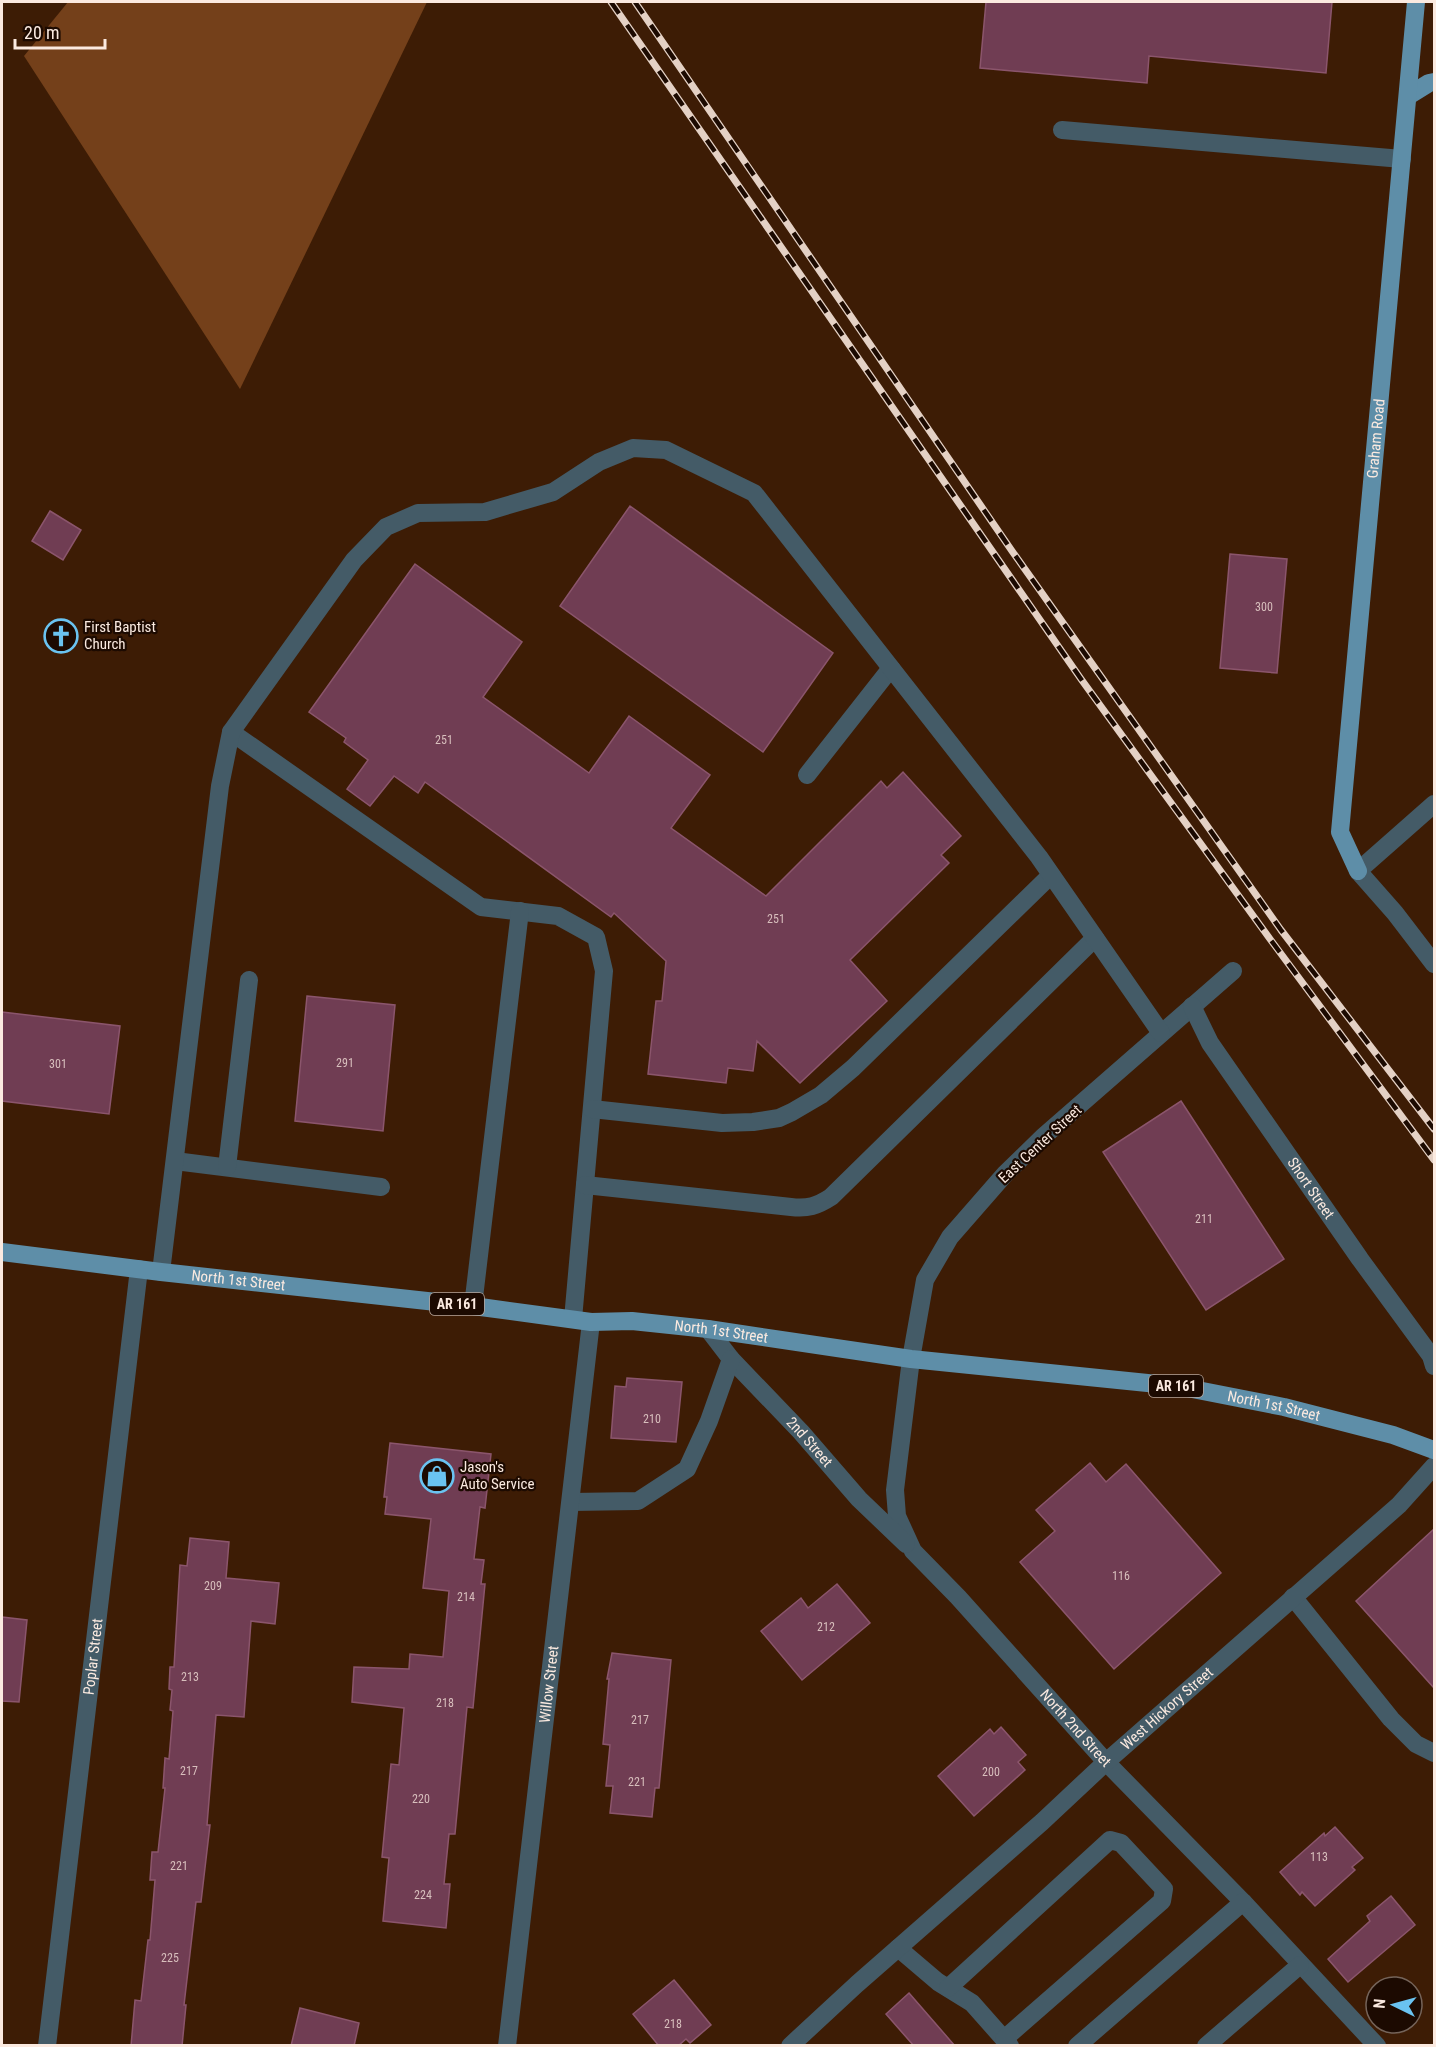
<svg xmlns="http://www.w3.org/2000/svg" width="1436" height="2047" font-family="'Roboto Condensed',sans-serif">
  <rect width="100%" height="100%" fill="#3d1c05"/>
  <path fill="#74401a" d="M 68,2 L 427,2 L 240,389 L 24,56 Z"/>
  <g fill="#703d53" stroke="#8b556c" stroke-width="1.5">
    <path d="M 986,2 L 1332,2 L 1326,73 L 1149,56 L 1147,83 L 980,68 Z"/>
    <path d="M 630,506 L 833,653 L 763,752 L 560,606 Z"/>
    <path d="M 50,511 L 81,530 L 63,560 L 32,541 Z"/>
    <path d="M 1230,554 L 1287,559 L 1277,673 L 1220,668 Z"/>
    <path d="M 415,564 L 522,642 L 483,697 L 589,773 L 629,716 L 710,775 L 671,828 L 766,896 L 881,781 L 887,788 L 903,772 L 961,836 L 941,855 L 949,863 L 850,960 L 887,1001 L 800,1083 L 757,1041 L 753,1071 L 728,1068 L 726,1083 L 648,1074 L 656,1001 L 662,1001 L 666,961 L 614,913 L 611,917 L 425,782 L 418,793 L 394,776 L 370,806 L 347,789 L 368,760 L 344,742 L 346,738 L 309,712 Z"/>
    <path d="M 307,996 L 395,1005 L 383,1131 L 295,1121 Z"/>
    <path d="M 2,1012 L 120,1026 L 109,1114 L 2,1101 Z"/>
    <path d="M 1181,1101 L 1284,1259 L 1206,1310 L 1103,1152 Z"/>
    <path d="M 627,1378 L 682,1382 L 676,1442 L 611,1438 L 615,1386 L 626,1387 Z"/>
    <path d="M 390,1443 L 491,1454 L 485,1508 L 480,1507 L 474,1559 L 484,1560 L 481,1584 L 485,1584 L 473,1708 L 467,1707 L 455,1834 L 449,1834 L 444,1884 L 450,1884 L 446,1928 L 383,1921 L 389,1858 L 382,1857 L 391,1764 L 399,1765 L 404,1708 L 352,1702 L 354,1667 L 409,1669 L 410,1654 L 443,1657 L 449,1591 L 423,1588 L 431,1519 L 385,1514 L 387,1497 L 384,1497 Z"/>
    <path d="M 1090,1463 L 1106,1482 L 1126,1464 L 1221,1573 L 1114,1669 L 1020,1562 L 1055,1531 L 1036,1510 Z"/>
    <path d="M 1434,1529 L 1434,1688 L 1356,1601 Z"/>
    <path d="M 190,1538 L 229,1542 L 226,1578 L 279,1583 L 275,1624 L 251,1621 L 244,1717 L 216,1715 L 207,1825 L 210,1825 L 201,1902 L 196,1902 L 184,2005 L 186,2005 L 182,2046 L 131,2046 L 135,2000 L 141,2001 L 148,1940 L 150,1940 L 155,1880 L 150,1880 L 152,1852 L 158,1852 L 165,1788 L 163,1788 L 165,1758 L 169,1759 L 173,1711 L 170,1710 L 172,1690 L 169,1689 L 170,1667 L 174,1667 L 180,1565 L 187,1566 Z"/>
    <path d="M 837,1584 L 870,1623 L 802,1680 L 761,1631 L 801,1598 L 808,1608 Z"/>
    <path d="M 2,1617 L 27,1620 L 19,1702 L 2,1701 Z"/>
    <path d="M 612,1653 L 671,1660 L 659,1788 L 655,1788 L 652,1817 L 610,1813 L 613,1786 L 606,1786 L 610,1745 L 603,1744 L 609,1679 L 607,1679 Z"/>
    <path d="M 1001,1727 L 1026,1755 L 1018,1762 L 1025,1770 L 974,1816 L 938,1776 L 990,1729 L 994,1734 Z"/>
    <path d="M 1335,1827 L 1363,1858 L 1352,1867 L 1355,1870 L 1315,1906 L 1302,1892 L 1300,1895 L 1280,1872 L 1324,1833 L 1325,1836 Z"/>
    <path d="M 1391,1896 L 1415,1925 L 1348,1982 L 1328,1959 L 1370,1921 L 1367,1916 Z"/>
    <path d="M 674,1980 L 711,2025 L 690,2043 L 686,2039 L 678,2046 L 659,2046 L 633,2014 Z"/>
    <path d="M 909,1993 L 955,2046 L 914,2046 L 886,2014 Z"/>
    <path d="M 300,2008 L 359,2023 L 354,2046 L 291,2046 Z"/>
  </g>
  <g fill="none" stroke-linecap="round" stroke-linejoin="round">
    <g stroke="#445b67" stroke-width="18">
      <path d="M 1062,130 L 1402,159"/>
      <path d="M 231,732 L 481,907 L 558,916 L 596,937 L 604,971 L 573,1319"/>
      <path d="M 807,775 L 891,668"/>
      <path d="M 1434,804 L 1358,871 L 1395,913 L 1434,964"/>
      <path id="s1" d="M 1233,971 L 1044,1136 L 1005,1174 L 950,1237 L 925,1280 L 911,1359 L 895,1490 L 897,1516 L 913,1551 L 958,1597 L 1106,1762 L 1243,1902 L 1377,2046"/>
      <path id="s2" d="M 1192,1006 L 1210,1043 L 1360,1259 L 1431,1356 L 1434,1366"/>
      <path d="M 592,1109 L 722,1123 L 753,1122 L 779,1118 L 792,1112 L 821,1095 L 853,1068 L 1051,875"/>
      <path d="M 175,1161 L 381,1187"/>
      <path d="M 227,1167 L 249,980"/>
      <path d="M 585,1185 L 791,1207 C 808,1209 817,1206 831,1197 L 1095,938"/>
      <path d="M 161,1272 L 220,786 L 231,732 L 354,560 L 386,527 L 418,513 L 485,512 L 553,492 L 599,462 L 633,448 L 666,450 L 754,493 L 1039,857 L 1161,1033"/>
      <path d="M 473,1306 L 520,911"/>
      <path id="s3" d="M 708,1329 L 731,1359 L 801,1432 L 859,1499 L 906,1544"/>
      <path d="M 571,1502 L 638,1501 L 687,1469 L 709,1421 L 731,1359"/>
      <path d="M 1293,1597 L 1391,1719 L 1416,1744 L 1434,1753"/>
      <path d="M 898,1948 L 938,1982 L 972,2003 L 1010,2046"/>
      <path d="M 948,1988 L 1110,1840 L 1121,1843 L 1164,1889 L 1162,1901 L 1004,2039"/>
      <path id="s4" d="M 47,2046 L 139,1269"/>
      <path id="s5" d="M 507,2046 L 591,1322"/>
      <path id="s6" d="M 790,2046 L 857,1984 L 1042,1822 L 1106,1762 L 1399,1505 L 1434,1466"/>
      <path d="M 1077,2046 L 1243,1902"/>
      <path d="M 1206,2046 L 1300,1965"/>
    </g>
    <g stroke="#5e8ea8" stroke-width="18">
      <path d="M 1408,96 L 1429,83 L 1434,82"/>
      <path id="s7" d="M 1358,871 L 1340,832 L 1416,2"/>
      <path id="s8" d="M 2,1252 L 161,1272 L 473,1306 L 591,1322 L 632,1321 L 708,1329 L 911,1359 L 1177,1386 L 1284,1407 L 1393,1435 L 1434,1450"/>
    </g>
    <defs>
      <g id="rail">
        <path d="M 611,2 L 1081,679 L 1270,939 L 1434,1160"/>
        <path d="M 635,2 L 1012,551 L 1281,930 L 1434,1129"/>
      </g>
    </defs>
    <use href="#rail" stroke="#e4d1c5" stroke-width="7"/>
    <use href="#rail" stroke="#1c0a01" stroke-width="4.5" stroke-dasharray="14" stroke-linecap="butt"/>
  </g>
  <defs>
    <symbol id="church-ring" viewBox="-11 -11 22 22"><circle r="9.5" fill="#1c0a01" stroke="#6ac3f1" stroke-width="1.5"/><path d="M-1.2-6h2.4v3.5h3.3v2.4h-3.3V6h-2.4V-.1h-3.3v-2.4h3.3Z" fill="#6ac3f1"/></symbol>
    <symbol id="shop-ring" viewBox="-11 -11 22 22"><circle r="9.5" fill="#1c0a01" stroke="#6ac3f1" stroke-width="1.5"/><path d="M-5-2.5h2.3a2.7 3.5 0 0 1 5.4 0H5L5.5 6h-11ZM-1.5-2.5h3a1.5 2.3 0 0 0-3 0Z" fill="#6ac3f1"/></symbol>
  </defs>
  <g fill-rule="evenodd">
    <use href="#church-ring" x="42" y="617" width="38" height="38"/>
    <use href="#shop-ring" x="418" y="1457" width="38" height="38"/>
  </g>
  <g text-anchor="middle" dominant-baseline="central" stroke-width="4.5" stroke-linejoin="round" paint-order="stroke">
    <g font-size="12" fill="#d8bfbd">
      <text x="1264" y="607">300</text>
      <text x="444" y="740">251</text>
      <text x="776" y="919">251</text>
      <text x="345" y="1063">291</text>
      <text x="58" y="1064">301</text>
      <text x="1204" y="1219">211</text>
      <text x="652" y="1419">210</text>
      <text x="1121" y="1576">116</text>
      <text x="213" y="1586">209</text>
      <text x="466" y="1597">214</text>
      <text x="826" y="1627">212</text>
      <text x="190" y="1677">213</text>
      <text x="445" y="1703">218</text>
      <text x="640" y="1720">217</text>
      <text x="189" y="1771">217</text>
      <text x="991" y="1772">200</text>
      <text x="637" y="1782">221</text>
      <text x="421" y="1799">220</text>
      <text x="1319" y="1857">113</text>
      <text x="179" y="1866">221</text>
      <text x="423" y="1895">224</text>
      <text x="170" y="1958">225</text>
      <text x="673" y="2024">218</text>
    </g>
    <g fill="#1c0a01" stroke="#b8a79d" stroke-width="1.5">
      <rect x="430" y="1293" width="54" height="22" rx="4.5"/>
      <rect x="1149" y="1375" width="54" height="22" rx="4.5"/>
    </g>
    <g font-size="14" font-weight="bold" fill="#fbeae0">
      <text x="457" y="1304">AR 161</text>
      <text x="1176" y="1386">AR 161</text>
    </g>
    <g font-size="15" fill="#fbeae0" stroke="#1c0a01">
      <text stroke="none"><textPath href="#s7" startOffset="438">Graham Road</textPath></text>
      <text transform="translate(1040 1144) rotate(-43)">East Center Street</text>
      <text stroke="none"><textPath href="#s2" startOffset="218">Short Street</textPath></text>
      <text stroke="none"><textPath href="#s8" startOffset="238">North 1st Street</textPath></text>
      <text stroke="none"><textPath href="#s8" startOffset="724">North 1st Street</textPath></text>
      <text stroke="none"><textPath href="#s8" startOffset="1282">North 1st Street</textPath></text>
      <text stroke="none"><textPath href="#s3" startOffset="152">2nd Street</textPath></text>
      <text stroke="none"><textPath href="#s4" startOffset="392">Poplar Street</textPath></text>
      <text stroke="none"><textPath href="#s5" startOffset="364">Willow Street</textPath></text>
      <text stroke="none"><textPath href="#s6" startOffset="506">West Hickory Street</textPath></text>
      <text stroke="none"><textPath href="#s1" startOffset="956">North 2nd Street</textPath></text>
    </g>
    <g font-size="15" fill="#fbeae0" stroke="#1c0a01" text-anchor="start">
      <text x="84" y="627">First Baptist<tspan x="84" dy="17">Church</tspan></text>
      <text x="460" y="1467">Jason's<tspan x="460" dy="17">Auto Service</tspan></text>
    </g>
  </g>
  <rect width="1436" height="2047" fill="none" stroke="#fbeae0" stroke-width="6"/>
  <g transform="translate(1394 2005) rotate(275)"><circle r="28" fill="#1c0a01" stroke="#75645a" stroke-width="1.5"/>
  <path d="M0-4.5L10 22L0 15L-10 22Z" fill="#6ac3f1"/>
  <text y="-9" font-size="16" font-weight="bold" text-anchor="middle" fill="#fbeae0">N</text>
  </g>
  <path d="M15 39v9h90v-9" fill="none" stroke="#fbeae0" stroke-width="3"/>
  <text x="24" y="39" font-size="18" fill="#fbeae0" stroke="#1c0a01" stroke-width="4.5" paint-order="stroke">20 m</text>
</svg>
